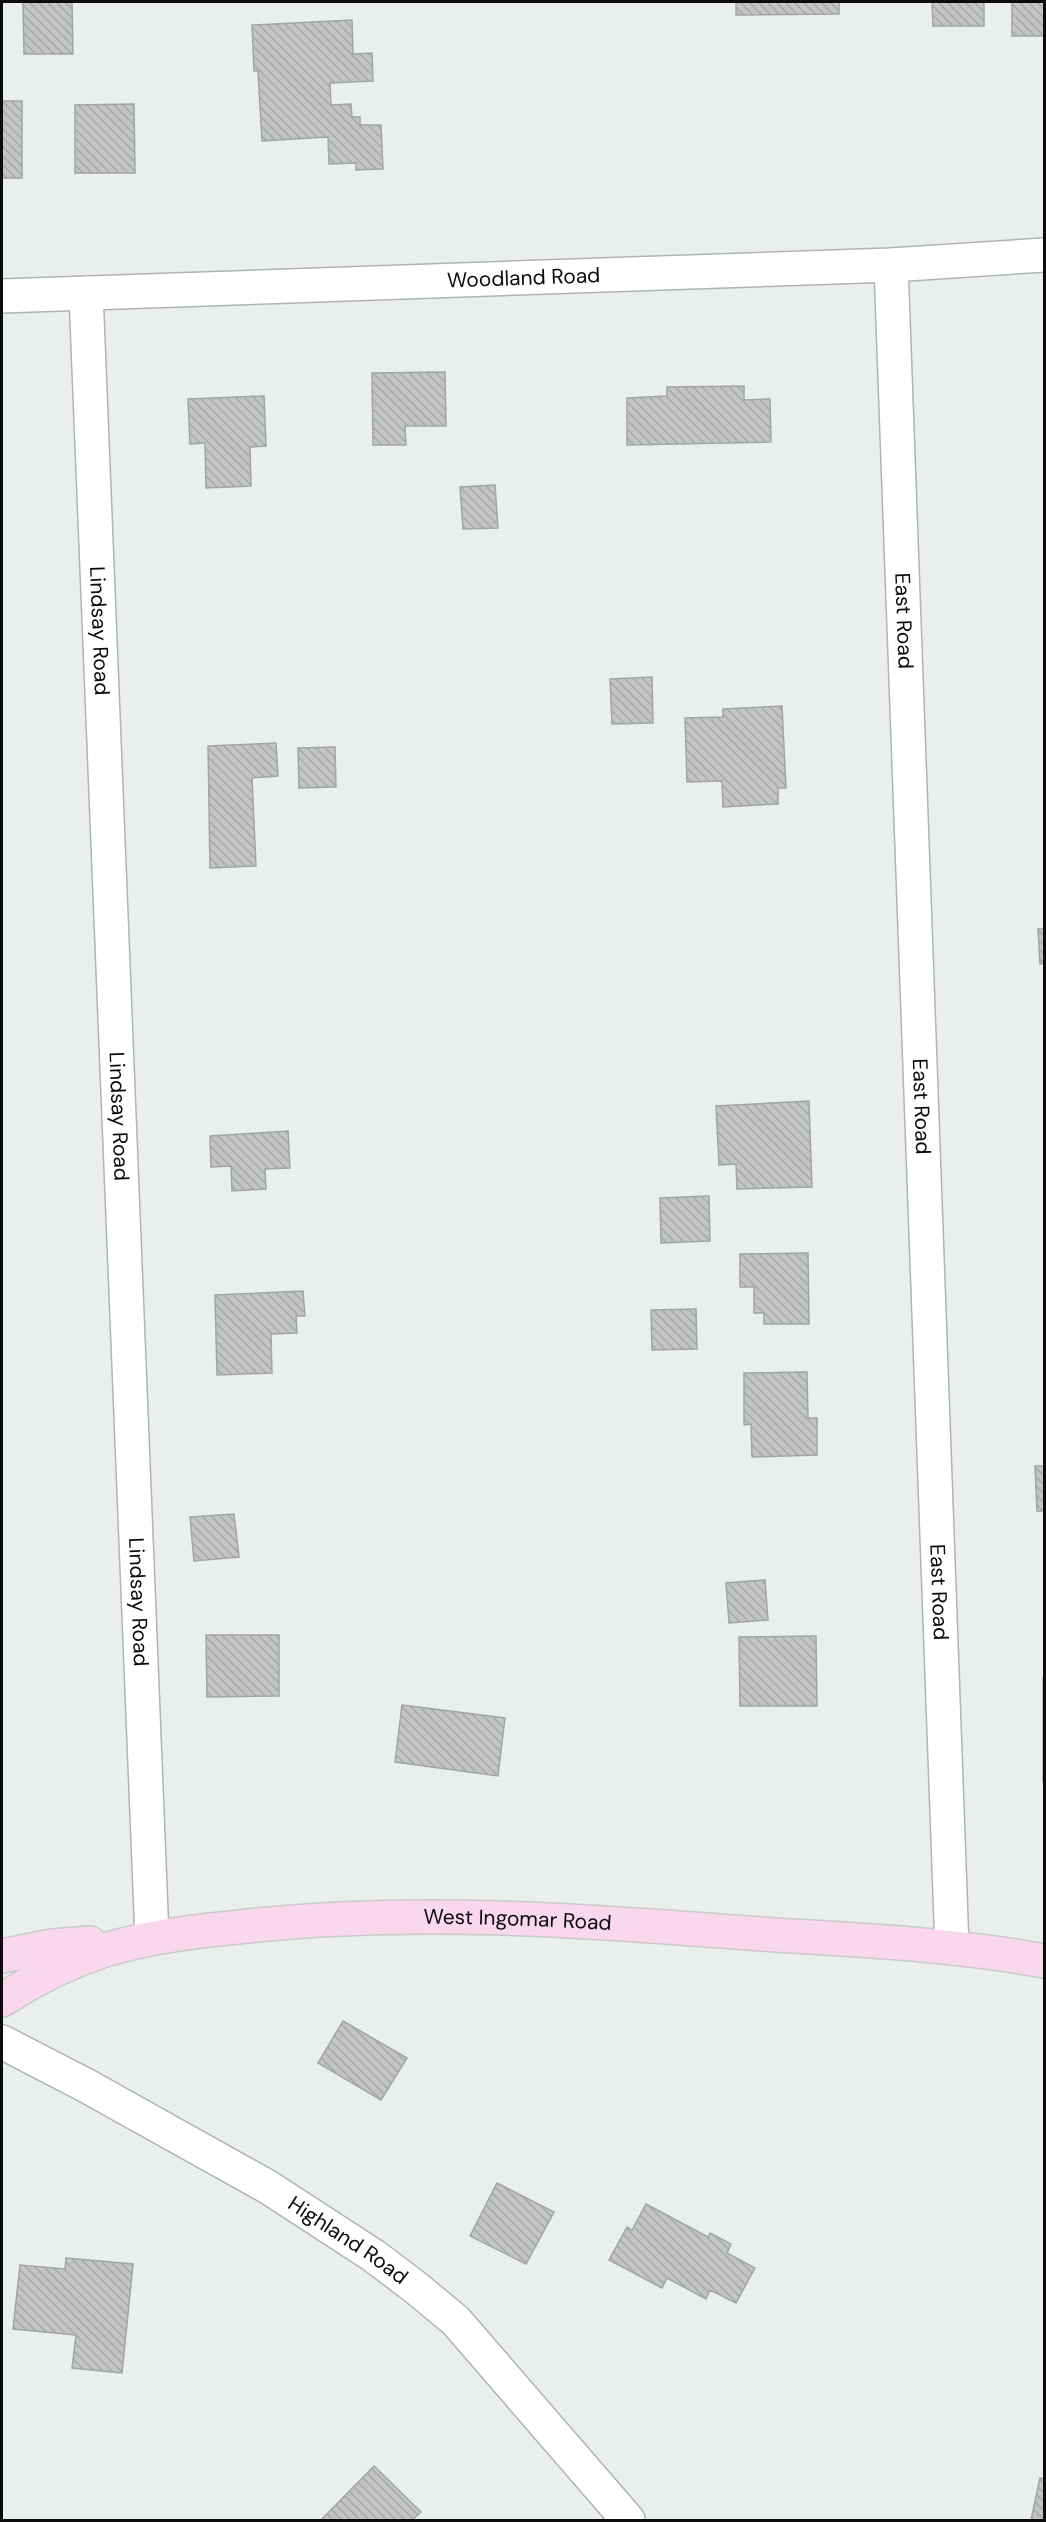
<svg xmlns="http://www.w3.org/2000/svg" width="1046" height="2522" font-family="'DM Sans',sans-serif">
  <defs>
    <pattern id="building-back-hatch" width="6" height="6" patternUnits="userSpaceOnUse" patternTransform="scale(1.5)"><rect width="6" height="6" fill="#c2c5c2"/><path d="M-1 5l2 2M0 0l6 6M5-1l2 2" fill="none" stroke="#a5a8a5"/></pattern>
  </defs>
  <rect width="100%" height="100%" fill="#ebefeb"/>
  <g fill="url(#building-back-hatch)" stroke="#a2a5a1" stroke-width="1.5">
    <path d="M 23,2 L 72,2 L 73,54 L 24,54 Z"/>
    <path d="M 736,2 L 839,2 L 839,14 L 736,15 Z"/>
    <path d="M 932,2 L 984,2 L 984,26 L 933,26 Z"/>
    <rect x="1012" y="2" width="32" height="34"/>
    <path d="M 352,20 L 353,54 L 372,53 L 373,81 L 330,83 L 331,105 L 351,104 L 352,117 L 360,117 L 360,125 L 381,125 L 383,169 L 356,170 L 356,163 L 329,164 L 328,137 L 262,141 L 258,71 L 254,71 L 252,25 Z"/>
    <rect x="2" y="101" width="20" height="77"/>
    <path d="M 134,104 L 135,173 L 75,173 L 75,105 Z"/>
    <path d="M 445,372 L 446,426 L 405,426 L 406,445 L 373,445 L 372,373 Z"/>
    <path d="M 744,386 L 744,400 L 770,399 L 771,442 L 627,445 L 627,398 L 667,396 L 667,387 Z"/>
    <path d="M 264,396 L 266,446 L 250,447 L 251,486 L 206,488 L 205,443 L 190,444 L 188,399 Z"/>
    <path d="M 495,485 L 498,528 L 463,529 L 460,487 Z"/>
    <path d="M 652,677 L 653,723 L 612,724 L 610,679 Z"/>
    <path d="M 782,706 L 786,788 L 778,788 L 778,804 L 723,807 L 722,781 L 687,782 L 685,718 L 723,717 L 723,709 Z"/>
    <path d="M 276,743 L 278,776 L 252,778 L 256,866 L 210,868 L 208,746 Z"/>
    <path d="M 335,747 L 336,787 L 299,788 L 298,748 Z"/>
    <path d="M 1038,929 L 1044,929 L 1044,963 L 1040,964 Z"/>
    <path d="M 809,1101 L 812,1187 L 737,1189 L 736,1164 L 719,1165 L 716,1106 Z"/>
    <path d="M 288,1131 L 290,1168 L 265,1169 L 266,1189 L 232,1191 L 231,1166 L 211,1167 L 210,1136 Z"/>
    <path d="M 709,1196 L 710,1241 L 661,1243 L 660,1198 Z"/>
    <path d="M 808,1253 L 809,1324 L 764,1324 L 764,1313 L 754,1313 L 754,1287 L 740,1287 L 740,1254 Z"/>
    <path d="M 303,1291 L 305,1316 L 296,1316 L 297,1333 L 271,1334 L 272,1373 L 217,1375 L 215,1295 Z"/>
    <path d="M 696,1309 L 697,1349 L 652,1350 L 651,1310 Z"/>
    <path d="M 807,1372 L 808,1418 L 817,1418 L 817,1455 L 752,1457 L 751,1424 L 744,1425 L 744,1373 Z"/>
    <path d="M 1035,1466 L 1044,1466 L 1044,1520 L 1044,1511 L 1037,1511 Z"/>
    <path d="M 234,1514 L 239,1557 L 194,1561 L 190,1517 Z"/>
    <path d="M 765,1580 L 768,1620 L 729,1623 L 726,1583 Z"/>
    <path d="M 206,1635 L 279,1635 L 279,1696 L 207,1697 Z"/>
    <path d="M 816,1636 L 817,1706 L 740,1706 L 739,1637 Z"/>
    <rect x="1043" y="1678" width="1" height="104"/>
    <path d="M 402,1705 L 505,1718 L 498,1776 L 395,1762 Z"/>
    <path d="M 343,2021 L 407,2058 L 381,2100 L 318,2063 Z"/>
    <path d="M 497,2183 L 554,2212 L 526,2264 L 470,2236 Z"/>
    <path d="M 646,2204 L 708,2237 L 710,2233 L 731,2244 L 727,2253 L 755,2268 L 736,2303 L 710,2290 L 706,2299 L 667,2278 L 662,2288 L 609,2260 L 627,2227 L 632,2230 Z"/>
    <path d="M 66,2258 L 133,2264 L 122,2373 L 72,2368 L 76,2335 L 13,2329 L 20,2265 L 65,2269 Z"/>
    <path d="M 374,2466 L 421,2512 L 412,2520 L 321,2520 Z"/>
    <path d="M 1040,2478 L 1044,2479 L 1044,2520 L 1031,2520 Z"/>
  </g>
  <g fill="none" stroke-linecap="round" stroke-linejoin="round">
    <defs>
      <g id="minor">
        <path id="s1" d="M 891,265 L 952,1948"/>
        <path id="s2" d="M 86,293 L 152,1938"/>
        <path id="s3" d="M 2,296 L 891,265 L 1044,255"/>
        <path id="s4" d="M 2,2042 L 87,2086 L 268,2187 L 374,2256 L 415,2287 L 456,2321 L 628,2520"/>
      </g>
      <g id="major">
        <path d="M 2,1956 L 52,1946 L 90,1943"/>
        <path id="s5" d="M 2,2000 C 33,1980 66,1963 102,1951 C 149,1936 199,1931 248,1926 C 414,1908 582,1920 748,1933 C 847,1940 947,1943 1044,1961"/>
      </g>
    </defs>
    <use href="#minor" stroke="#b0b4b0" stroke-width="36"/>
    <use href="#major" stroke="#c9cac9" stroke-width="36"/>
    <use href="#minor" stroke="#fff" stroke-width="33"/>
    <use href="#major" stroke="#f9d7ec" stroke-width="33"/>
  </g>
  <g text-anchor="middle" dominant-baseline="central" stroke-width="4.5" stroke-linejoin="round" paint-order="stroke">
    <g font-size="21" fill="#0b0c0b" stroke="#f9fcf8">
      <text stroke="none"><textPath href="#s3" startOffset="522">Woodland Road</textPath></text>
      <text stroke="none"><textPath href="#s1" startOffset="356">East Road</textPath></text>
      <text stroke="none"><textPath href="#s2" startOffset="338">Lindsay Road</textPath></text>
      <text stroke="none"><textPath href="#s1" startOffset="842">East Road</textPath></text>
      <text stroke="none"><textPath href="#s2" startOffset="824">Lindsay Road</textPath></text>
      <text stroke="none"><textPath href="#s1" startOffset="1328">East Road</textPath></text>
      <text stroke="none"><textPath href="#s2" startOffset="1310">Lindsay Road</textPath></text>
      <text stroke="none"><textPath href="#s5" startOffset="530">West Ingomar Road</textPath></text>
      <text stroke="none"><textPath href="#s4" startOffset="399">Highland Road</textPath></text>
    </g>
  </g>
  <rect width="1046" height="2522" fill="none" stroke="#0b0c0b" stroke-width="6"/>
</svg>
